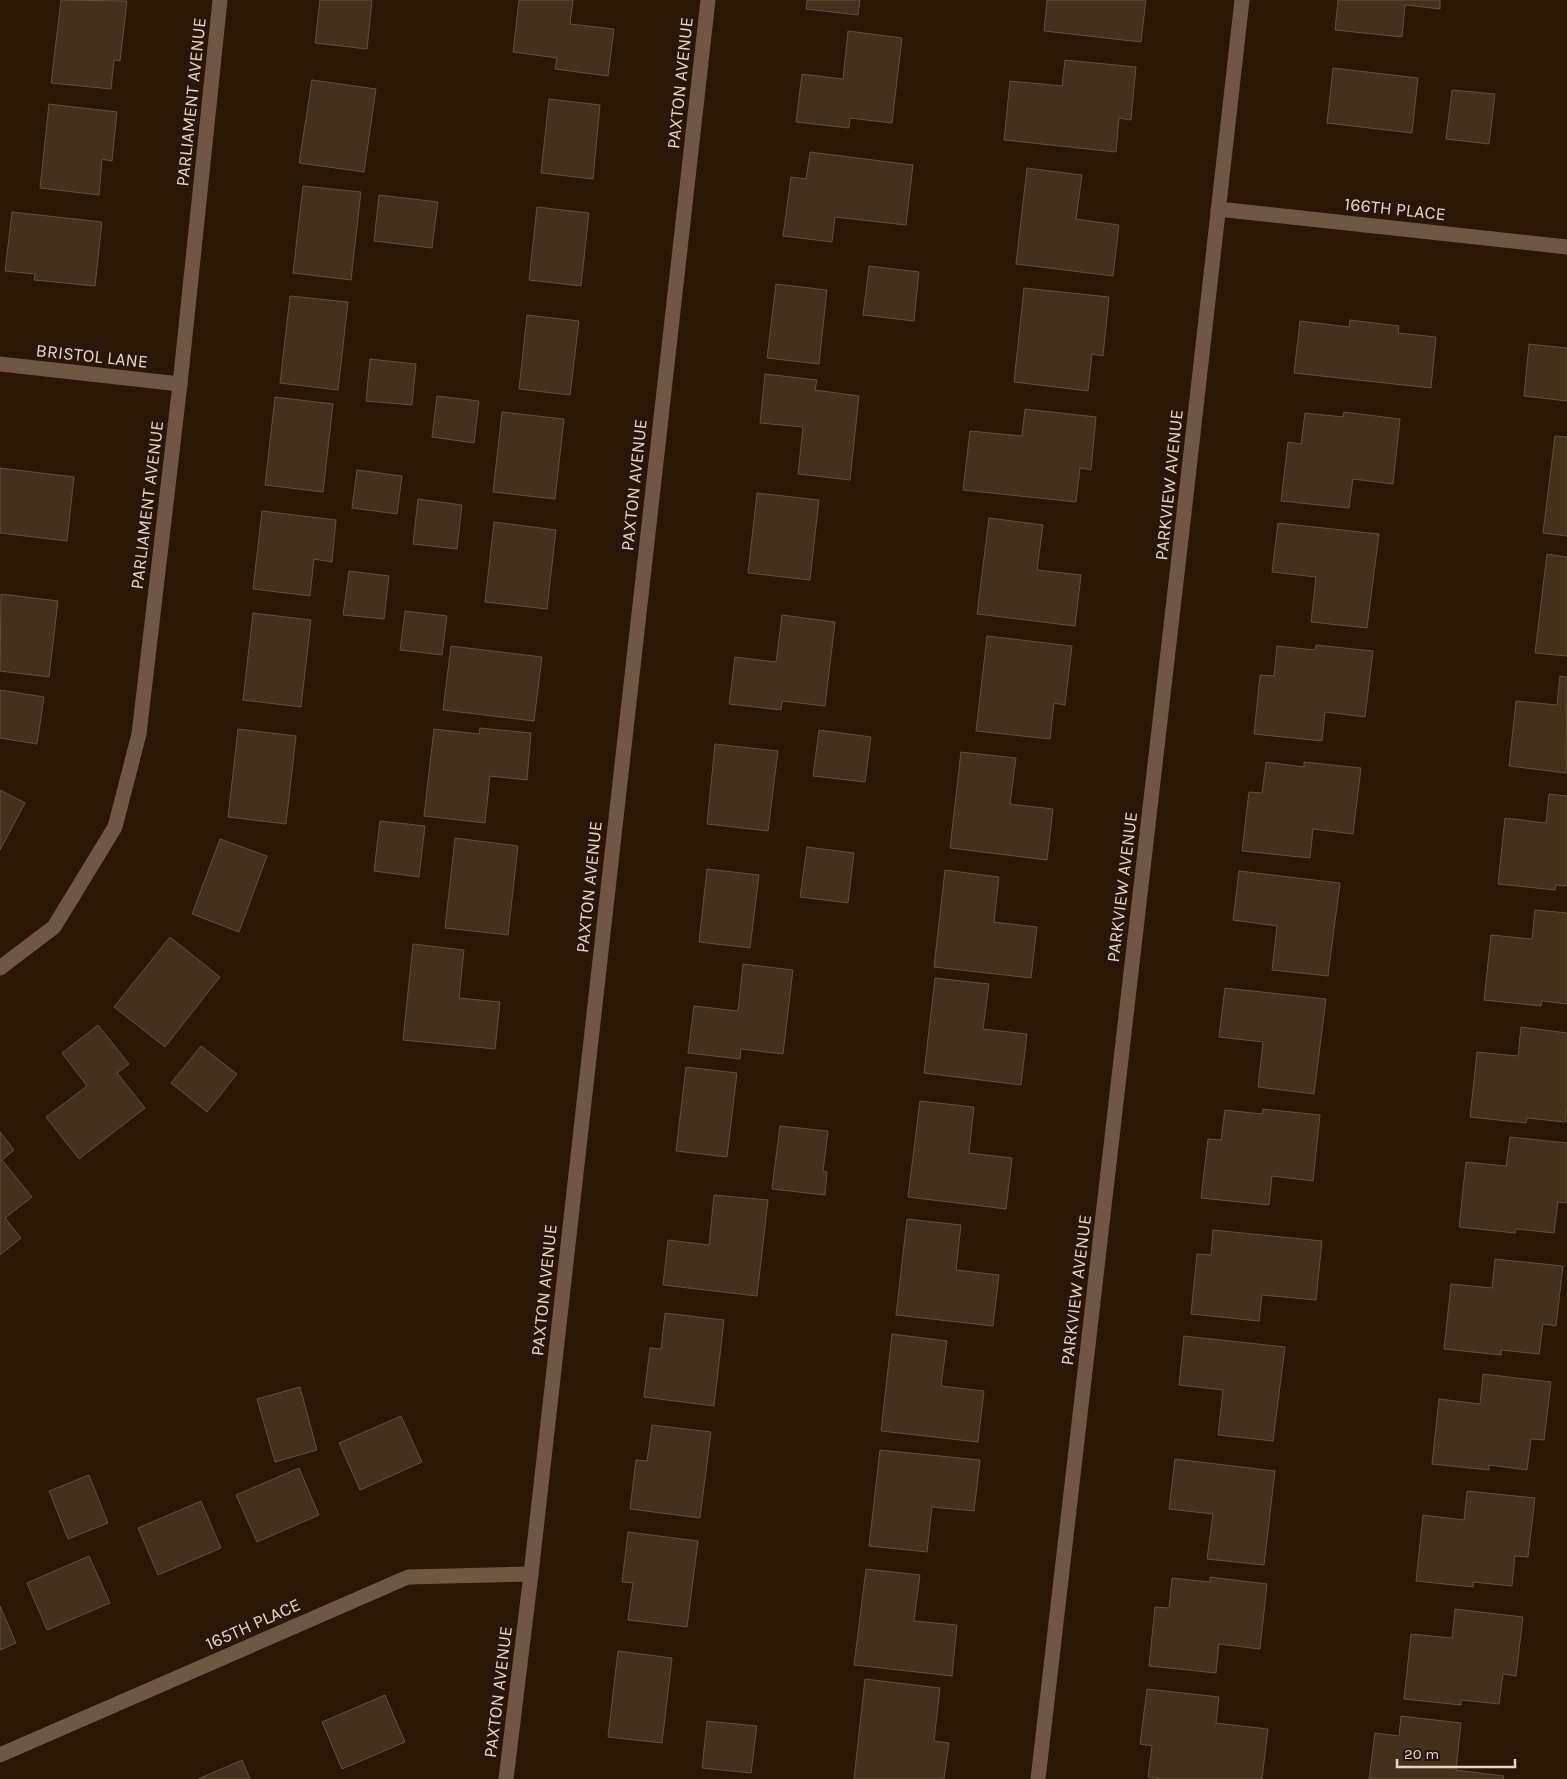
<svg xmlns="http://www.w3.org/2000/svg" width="1567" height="1779" font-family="Karla,sans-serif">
  <rect width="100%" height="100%" fill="#291603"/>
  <g fill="#45311b" stroke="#644f38">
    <path d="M 61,0 L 127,1 L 120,61 L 114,60 L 111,89 L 51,83 Z"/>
    <path d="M 320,0 L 372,0 L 367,49 L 315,43 Z"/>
    <path d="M 519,0 L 573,0 L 570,24 L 614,29 L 608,76 L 555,69 L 557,58 L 513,52 Z"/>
    <path d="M 807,0 L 860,0 L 858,15 L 806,9 Z"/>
    <path d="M 1047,0 L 1146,0 L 1141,42 L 1044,31 Z"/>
    <path d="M 1338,0 L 1440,0 L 1440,9 L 1405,5 L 1402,37 L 1335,30 Z"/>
    <path d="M 848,31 L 902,38 L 892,123 L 850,118 L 849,128 L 796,122 L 802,74 L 843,79 Z"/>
    <path d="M 1065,60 L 1136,67 L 1131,120 L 1119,118 L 1116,152 L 1004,140 L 1010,81 L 1062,86 Z"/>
    <path d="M 1333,68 L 1418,78 L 1412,133 L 1327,123 Z"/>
    <path d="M 312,80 L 376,89 L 364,172 L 299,163 Z"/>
    <path d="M 1452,90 L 1495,94 L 1489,144 L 1446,139 Z"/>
    <path d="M 549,99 L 600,105 L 593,179 L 541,173 Z"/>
    <path d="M 49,104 L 117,112 L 112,161 L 102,159 L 99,195 L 40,188 Z"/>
    <path d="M 810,152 L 913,165 L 906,225 L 835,217 L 832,242 L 783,236 L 791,177 L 806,179 Z"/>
    <path d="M 1027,168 L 1082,175 L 1076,219 L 1119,225 L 1113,276 L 1016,264 Z"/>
    <path d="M 303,186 L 361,192 L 351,280 L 293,273 Z"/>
    <path d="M 379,195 L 438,202 L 432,248 L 374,241 Z"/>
    <path d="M 537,207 L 589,213 L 581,286 L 529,280 Z"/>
    <path d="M 12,212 L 102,222 L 95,286 L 34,280 L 35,274 L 5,271 Z"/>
    <path d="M 869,266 L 919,272 L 914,321 L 863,315 Z"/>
    <path d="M 776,284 L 827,290 L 819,364 L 767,358 Z"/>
    <path d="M 1024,288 L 1109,297 L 1103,356 L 1092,354 L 1088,391 L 1014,382 Z"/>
    <path d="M 290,296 L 348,302 L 338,390 L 280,383 Z"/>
    <path d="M 527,315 L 579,321 L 570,395 L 519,389 Z"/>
    <path d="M 1350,320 L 1399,326 L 1398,333 L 1436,337 L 1431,388 L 1294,373 L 1300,321 L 1349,327 Z"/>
    <path d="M 1529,344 L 1567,348 L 1567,401 L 1524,396 Z"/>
    <path d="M 370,359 L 416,364 L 412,405 L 366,401 Z"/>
    <path d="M 765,374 L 817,380 L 815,390 L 859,396 L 850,480 L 798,474 L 803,427 L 760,423 Z"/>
    <path d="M 437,396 L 479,401 L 474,443 L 432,437 Z"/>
    <path d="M 275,397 L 333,404 L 323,492 L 265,485 Z"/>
    <path d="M 1025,409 L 1096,417 L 1091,470 L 1080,468 L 1076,502 L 963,490 L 970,431 L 1022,436 Z"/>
    <path d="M 502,412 L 564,419 L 555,499 L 493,492 Z"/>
    <path d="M 1344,412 L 1400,419 L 1393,484 L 1353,479 L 1349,508 L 1281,501 L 1288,442 L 1301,444 L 1305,413 L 1343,417 Z"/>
    <path d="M 1555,436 L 1567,437 L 1567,536 L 1543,533 Z"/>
    <path d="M 0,468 L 74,477 L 67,541 L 0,533 Z"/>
    <path d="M 357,470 L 402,476 L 397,514 L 352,508 Z"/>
    <path d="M 757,493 L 819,500 L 810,580 L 748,573 Z"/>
    <path d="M 418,499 L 462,505 L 457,549 L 413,544 Z"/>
    <path d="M 262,511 L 336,520 L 332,562 L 314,559 L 310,596 L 253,589 Z"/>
    <path d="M 989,518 L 1043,525 L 1037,570 L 1081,575 L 1075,626 L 977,614 Z"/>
    <path d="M 494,522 L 556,530 L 547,609 L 485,602 Z"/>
    <path d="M 1278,523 L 1379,534 L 1367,628 L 1311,622 L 1316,577 L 1272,572 Z"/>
    <path d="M 1547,554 L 1567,557 L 1567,656 L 1535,653 Z"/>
    <path d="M 349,571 L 389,576 L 384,619 L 343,615 Z"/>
    <path d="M 1,594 L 58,601 L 49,677 L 0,671 Z"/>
    <path d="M 405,611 L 447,616 L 442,655 L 400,650 Z"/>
    <path d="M 253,613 L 311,620 L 301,707 L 243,700 Z"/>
    <path d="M 782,615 L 835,622 L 825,706 L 782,701 L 781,710 L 729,704 L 735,657 L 776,662 Z"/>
    <path d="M 987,636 L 1072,646 L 1065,705 L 1054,703 L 1050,739 L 976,731 Z"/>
    <path d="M 1316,645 L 1373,651 L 1365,717 L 1325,712 L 1322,741 L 1254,734 L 1260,675 L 1274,676 L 1277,646 L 1315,650 Z"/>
    <path d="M 451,646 L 542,657 L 534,721 L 443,710 Z"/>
    <path d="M 1560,676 L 1567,677 L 1566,773 L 1509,766 L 1516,701 L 1557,705 Z"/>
    <path d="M 0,690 L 44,697 L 37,744 L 0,738 Z"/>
    <path d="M 480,728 L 531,733 L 527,780 L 490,776 L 485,823 L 424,816 L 434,729 L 479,734 Z"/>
    <path d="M 238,729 L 296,736 L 286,824 L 228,817 Z"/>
    <path d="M 819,730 L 871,737 L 865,782 L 813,776 Z"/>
    <path d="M 715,744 L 778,751 L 768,831 L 707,824 Z"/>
    <path d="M 961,752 L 1016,758 L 1010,804 L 1053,809 L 1047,860 L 950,848 Z"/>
    <path d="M 1266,762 L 1304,767 L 1304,762 L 1361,768 L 1353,834 L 1313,829 L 1310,858 L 1242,851 L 1249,792 L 1262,793 Z"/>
    <path d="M 0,790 L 25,803 L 0,850 Z"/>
    <path d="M 1549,794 L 1567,796 L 1567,886 L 1556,885 L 1555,890 L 1498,884 L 1505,818 L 1546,823 Z"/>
    <path d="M 380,821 L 425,826 L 419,877 L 374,871 Z"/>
    <path d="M 455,838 L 518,846 L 508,935 L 445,928 Z"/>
    <path d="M 220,839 L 267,856 L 239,932 L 192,914 Z"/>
    <path d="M 807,847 L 854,853 L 848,903 L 800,897 Z"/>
    <path d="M 707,869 L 759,875 L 750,948 L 699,942 Z"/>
    <path d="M 945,870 L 999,877 L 994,922 L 1037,927 L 1031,978 L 934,967 Z"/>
    <path d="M 1239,871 L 1340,883 L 1328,976 L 1272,970 L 1277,926 L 1233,920 Z"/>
    <path d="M 1535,910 L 1567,913 L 1567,1004 L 1542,1001 L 1541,1006 L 1484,1000 L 1491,935 L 1532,939 Z"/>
    <path d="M 170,937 L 220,977 L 165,1047 L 114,1007 Z"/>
    <path d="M 413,944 L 464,950 L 459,998 L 500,1002 L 495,1049 L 403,1040 Z"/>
    <path d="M 743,964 L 793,970 L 783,1054 L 741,1049 L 740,1059 L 688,1053 L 694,1006 L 738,1011 Z"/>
    <path d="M 935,978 L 989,984 L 983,1029 L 1027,1034 L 1021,1085 L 924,1073 Z"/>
    <path d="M 1225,988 L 1326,999 L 1314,1094 L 1258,1087 L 1263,1042 L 1219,1037 Z"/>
    <path d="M 98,1025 L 129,1064 L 117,1073 L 145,1108 L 79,1159 L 46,1117 L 87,1086 L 62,1053 Z"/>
    <path d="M 1521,1027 L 1567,1033 L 1567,1107 L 1565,1122 L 1527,1118 L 1526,1123 L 1470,1117 L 1477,1052 L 1518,1056 Z"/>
    <path d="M 201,1046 L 237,1074 L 207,1112 L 171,1083 Z"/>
    <path d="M 686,1067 L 737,1073 L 727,1157 L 676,1151 Z"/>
    <path d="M 920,1101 L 974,1107 L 969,1153 L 1012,1158 L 1006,1209 L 908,1197 Z"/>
    <path d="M 1263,1109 L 1320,1115 L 1313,1181 L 1272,1176 L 1269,1205 L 1201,1198 L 1208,1139 L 1221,1140 L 1225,1110 L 1262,1114 Z"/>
    <path d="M 780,1126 L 828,1131 L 823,1171 L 827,1172 L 825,1195 L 772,1189 Z"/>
    <path d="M 0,1132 L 14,1150 L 2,1160 L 32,1197 L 5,1218 L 21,1238 L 0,1255 Z"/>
    <path d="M 1510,1137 L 1567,1143 L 1567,1203 L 1558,1202 L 1554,1233 L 1516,1229 L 1515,1233 L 1459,1227 L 1466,1162 L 1506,1166 Z"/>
    <path d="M 714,1195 L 768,1200 L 757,1296 L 663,1285 L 668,1240 L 709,1245 Z"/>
    <path d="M 907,1219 L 961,1225 L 956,1270 L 999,1275 L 993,1326 L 896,1315 Z"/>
    <path d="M 1213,1230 L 1322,1241 L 1316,1300 L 1262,1295 L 1259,1321 L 1191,1314 L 1197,1254 L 1211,1255 Z"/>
    <path d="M 1495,1259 L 1563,1266 L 1556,1326 L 1543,1324 L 1539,1354 L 1501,1350 L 1501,1355 L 1444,1349 L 1451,1284 L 1492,1288 Z"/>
    <path d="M 665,1313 L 724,1320 L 714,1406 L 644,1397 L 650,1348 L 661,1349 Z"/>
    <path d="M 892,1334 L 947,1341 L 941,1386 L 984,1391 L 978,1442 L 881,1431 Z"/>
    <path d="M 1184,1336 L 1285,1347 L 1273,1441 L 1218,1435 L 1223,1390 L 1179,1385 Z"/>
    <path d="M 1483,1374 L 1551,1382 L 1544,1440 L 1531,1439 L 1527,1470 L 1489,1465 L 1489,1470 L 1432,1464 L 1439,1399 L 1480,1404 Z"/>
    <path d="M 300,1387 L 317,1450 L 275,1462 L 257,1399 Z"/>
    <path d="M 401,1416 L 422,1462 L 360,1490 L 339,1443 Z"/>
    <path d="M 652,1425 L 711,1432 L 700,1518 L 630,1509 L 636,1460 L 647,1461 Z"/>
    <path d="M 880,1450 L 980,1460 L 974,1511 L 932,1507 L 927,1552 L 869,1546 Z"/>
    <path d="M 1175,1459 L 1275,1471 L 1264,1565 L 1207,1559 L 1213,1514 L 1169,1509 Z"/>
    <path d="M 299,1468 L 319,1515 L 257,1542 L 236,1495 Z"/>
    <path d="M 89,1475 L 108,1523 L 68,1539 L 49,1491 Z"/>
    <path d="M 1467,1491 L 1535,1498 L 1528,1557 L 1515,1556 L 1512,1586 L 1473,1582 L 1473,1587 L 1416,1581 L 1423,1515 L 1464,1520 Z"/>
    <path d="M 201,1501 L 221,1548 L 158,1575 L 138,1528 Z"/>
    <path d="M 628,1532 L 698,1541 L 687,1627 L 628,1620 L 633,1583 L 622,1582 Z"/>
    <path d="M 89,1556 L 110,1603 L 47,1630 L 27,1583 Z"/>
    <path d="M 866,1569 L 920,1575 L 914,1621 L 957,1625 L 952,1676 L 854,1665 Z"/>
    <path d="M 1210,1577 L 1267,1584 L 1260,1649 L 1219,1644 L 1216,1673 L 1149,1666 L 1155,1607 L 1169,1608 L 1172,1578 L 1210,1582 Z"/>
    <path d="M 0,1606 L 16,1643 L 0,1650 Z"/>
    <path d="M 1455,1609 L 1523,1617 L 1516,1676 L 1503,1674 L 1499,1704 L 1461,1700 L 1461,1705 L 1404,1699 L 1411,1634 L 1452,1638 Z"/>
    <path d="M 618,1651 L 672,1658 L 662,1743 L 608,1737 Z"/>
    <path d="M 865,1679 L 940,1688 L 934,1741 L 949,1743 L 944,1779 L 854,1779 Z"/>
    <path d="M 1147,1689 L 1219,1697 L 1216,1723 L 1268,1729 L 1262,1779 L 1161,1779 L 1148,1777 L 1152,1746 L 1140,1744 Z"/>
    <path d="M 385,1695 L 405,1742 L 342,1769 L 322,1722 Z"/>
    <path d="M 1401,1716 L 1461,1723 L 1456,1770 L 1504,1776 L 1503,1779 L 1369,1779 L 1375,1733 L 1399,1736 Z"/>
    <path d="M 707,1721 L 757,1726 L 751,1773 L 702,1768 Z"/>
    <path d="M 242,1760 L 250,1779 L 198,1779 Z"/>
  </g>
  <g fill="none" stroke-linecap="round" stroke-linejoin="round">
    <g stroke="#6f5742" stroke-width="15">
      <path d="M 1218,209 L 1567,247"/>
      <path d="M 0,364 L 180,384"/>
      <path d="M 0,968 L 54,927 L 115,827 L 139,734 L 180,384 L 220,0"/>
      <path d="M 0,1755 L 408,1577 L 531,1574"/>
      <path d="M 506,1779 L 531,1574 L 708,0"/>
      <path d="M 1038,1779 L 1187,487 L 1242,0"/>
    </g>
  </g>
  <g text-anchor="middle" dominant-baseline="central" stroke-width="4" stroke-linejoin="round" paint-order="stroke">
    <g font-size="18" fill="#e3d5c9" stroke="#291603">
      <text transform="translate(680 83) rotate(-84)">PAXTON AVENUE</text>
      <text transform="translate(191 102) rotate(-84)">PARLIAMENT AVENUE</text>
      <text transform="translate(1395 209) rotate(6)">166TH PLACE</text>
      <text transform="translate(92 356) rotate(6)">BRISTOL LANE</text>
      <text transform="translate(634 485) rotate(-84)">PAXTON AVENUE</text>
      <text transform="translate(1169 485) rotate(-84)">PARKVIEW AVENUE</text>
      <text transform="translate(147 505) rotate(-83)">PARLIAMENT AVENUE</text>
      <text transform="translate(589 887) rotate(-84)">PAXTON AVENUE</text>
      <text transform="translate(1122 887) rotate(-83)">PARKVIEW AVENUE</text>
      <text transform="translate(544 1290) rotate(-84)">PAXTON AVENUE</text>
      <text transform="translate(1076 1290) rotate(-83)">PARKVIEW AVENUE</text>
      <text transform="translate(253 1624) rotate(-24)">165TH PLACE</text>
      <text transform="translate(498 1692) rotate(-83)">PAXTON AVENUE</text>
    </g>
  </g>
  <path d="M1397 1759v8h118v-8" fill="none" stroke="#e3d5c9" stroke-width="2.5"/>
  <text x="1404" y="1759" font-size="15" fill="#e3d5c9" stroke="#291603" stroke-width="4" paint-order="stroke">20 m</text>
</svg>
